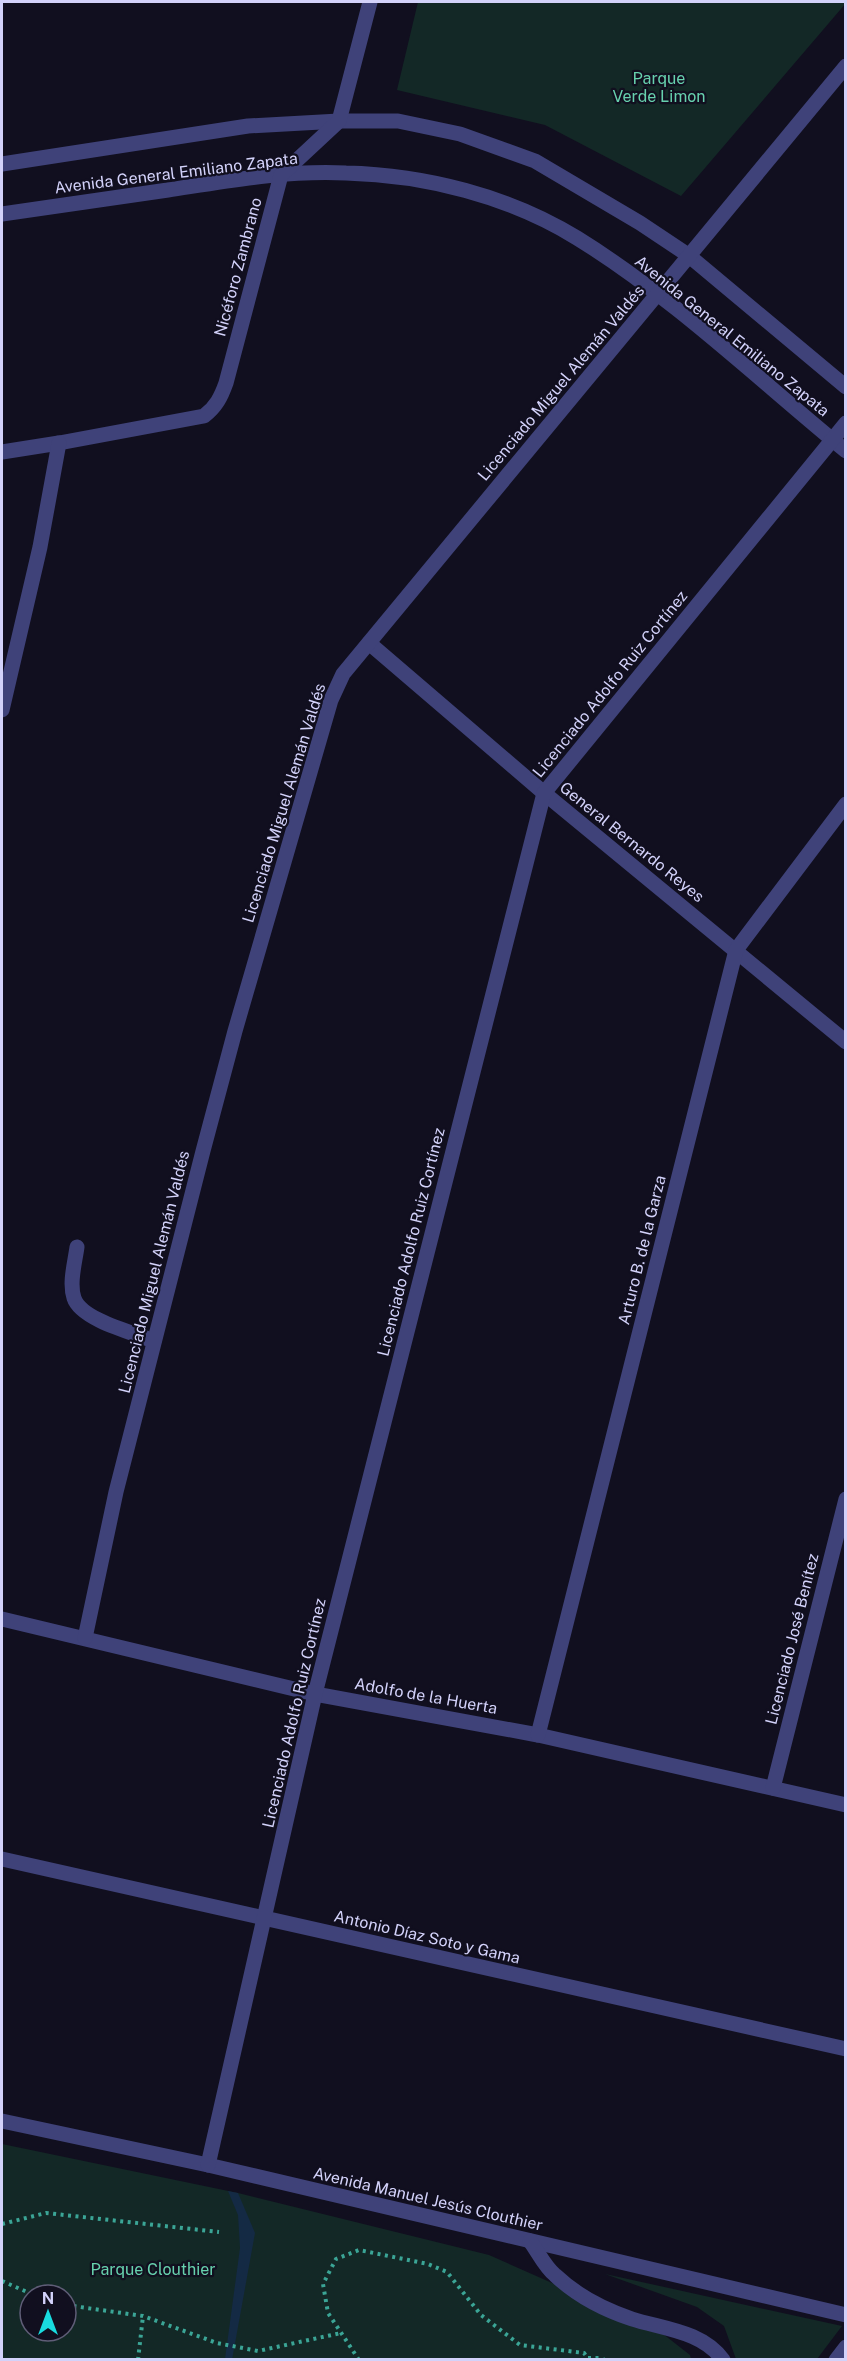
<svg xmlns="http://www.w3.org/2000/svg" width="847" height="2361" font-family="'Public Sans',sans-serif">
  <rect width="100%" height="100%" fill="#110f1f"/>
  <g fill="#132826" fill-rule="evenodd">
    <path d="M 418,2 L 845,2 L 846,3 L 681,196 L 545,125 L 397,90 Z"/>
    <path d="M 2,2144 L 238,2193 L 489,2255 L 658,2330 L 690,2355 L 691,2359 L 2,2359 ZM 30,2295 L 66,2295 L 66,2331 L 30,2331 Z"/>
    <path d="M 605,2274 L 842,2326 L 817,2359 L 736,2359 L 724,2326 L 697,2307 Z"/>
  </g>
  <path fill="#142a44" d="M 228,2191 L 238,2193 L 255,2233 L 232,2360 L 225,2359 L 240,2248 L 238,2215 Z"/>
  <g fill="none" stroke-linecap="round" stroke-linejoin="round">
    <g stroke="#3ba596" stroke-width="4" stroke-dasharray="3 4.5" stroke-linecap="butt">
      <path d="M 2,2224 L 46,2213 L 219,2232"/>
      <path d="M 2,2281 L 34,2295"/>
      <path d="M 66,2305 L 143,2316 L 217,2343 L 258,2351 L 341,2333"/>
      <path d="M 588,2358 L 602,2358 L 604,2360"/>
      <path d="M 138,2360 L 143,2316"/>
      <path d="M 359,2360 L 328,2313 L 323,2284 L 336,2259 L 359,2250 L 428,2264 L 447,2272 L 481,2315 L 520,2345 L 584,2353 L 589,2360"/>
    </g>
    <g stroke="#3f4279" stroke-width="15">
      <path d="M 2,164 L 248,126 L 339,121 L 398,121 L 460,134 L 535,161 L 640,223 L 688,255 L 846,387"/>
      <path d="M 2,214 C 57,206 113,198 168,190 C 227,181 286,170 346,173 C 425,175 509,196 577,238 C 674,298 758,379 846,451"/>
      <path d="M 2,452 L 59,443 L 204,416 C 216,407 221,397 226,383 L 281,175 L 339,121 L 370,2"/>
      <path d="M 369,643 L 544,793 L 846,1042"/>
      <path d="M 2,710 L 40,547 L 59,443"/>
      <path d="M 77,1247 C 75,1262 69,1283 74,1298 C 81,1320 134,1333 154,1341"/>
      <path d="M 2,1619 L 315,1694 L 538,1735 L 846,1805"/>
      <path d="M 85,1638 L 116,1492 L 203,1151 L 235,1031 L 331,700 L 343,674 L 846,66"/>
      <path d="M 538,1735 L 736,950 L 846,804"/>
      <path d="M 773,1788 L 846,1499"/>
      <path d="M 2,1859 L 846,2049"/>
      <path d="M 2,2121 L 208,2165 L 846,2315"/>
      <path d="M 208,2165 L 315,1694 L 544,793 L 846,423"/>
      <path d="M 530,2241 C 538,2252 545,2267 555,2275 C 576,2295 605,2310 632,2319 C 663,2329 702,2331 723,2360"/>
      <path d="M 836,2360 L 846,2347"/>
    </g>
  </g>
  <g text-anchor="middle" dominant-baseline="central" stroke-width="4.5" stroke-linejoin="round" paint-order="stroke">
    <g font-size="16" fill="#67d1ae" stroke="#110f1f">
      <text x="659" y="78">Parque<tspan x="659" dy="18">Verde Limon</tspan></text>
      <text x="153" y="2269">Parque Clouthier</text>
    </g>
    <g font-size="16" fill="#d3d2fa" stroke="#110f1f">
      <text transform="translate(176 173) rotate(-7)">Avenida General Emiliano Zapata</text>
      <text transform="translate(238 267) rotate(-75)">Nicéforo Zambrano</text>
      <text transform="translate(732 336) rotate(39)">Avenida General Emiliano Zapata</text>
      <text transform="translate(561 383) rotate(-50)">Licenciado Miguel Alemán Valdés</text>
      <text transform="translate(610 684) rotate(-51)">Licenciado Adolfo Ruiz Cortínez</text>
      <text transform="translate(284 803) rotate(-73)">Licenciado Miguel Alemán Valdés</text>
      <text transform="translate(632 842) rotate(39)">General Bernardo Reyes</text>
      <text transform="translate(411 1242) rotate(-76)">Licenciado Adolfo Ruiz Cortínez</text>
      <text transform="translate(642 1250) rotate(-76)">Arturo B. de la Garza</text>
      <text transform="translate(154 1272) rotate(-76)">Licenciado Miguel Alemán Valdés</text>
      <text transform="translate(792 1639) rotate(-76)">Licenciado José Benítez</text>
      <text transform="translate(426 1696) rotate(10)">Adolfo de la Huerta</text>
      <text transform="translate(294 1713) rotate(-77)">Licenciado Adolfo Ruiz Cortínez</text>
      <text transform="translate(427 1937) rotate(13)">Antonio Díaz Soto y Gama</text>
      <text transform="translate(428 2199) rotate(13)">Avenida Manuel Jesús Clouthier</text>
    </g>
  </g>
  <rect width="847" height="2361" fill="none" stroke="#d3d2fa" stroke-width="6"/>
  <g transform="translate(48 2313)"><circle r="28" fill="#110f1f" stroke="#5f5d77" stroke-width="1.5"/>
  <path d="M0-4.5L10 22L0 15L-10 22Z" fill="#19dbdf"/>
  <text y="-9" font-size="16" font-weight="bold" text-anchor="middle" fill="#d3d2fa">N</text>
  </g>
</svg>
